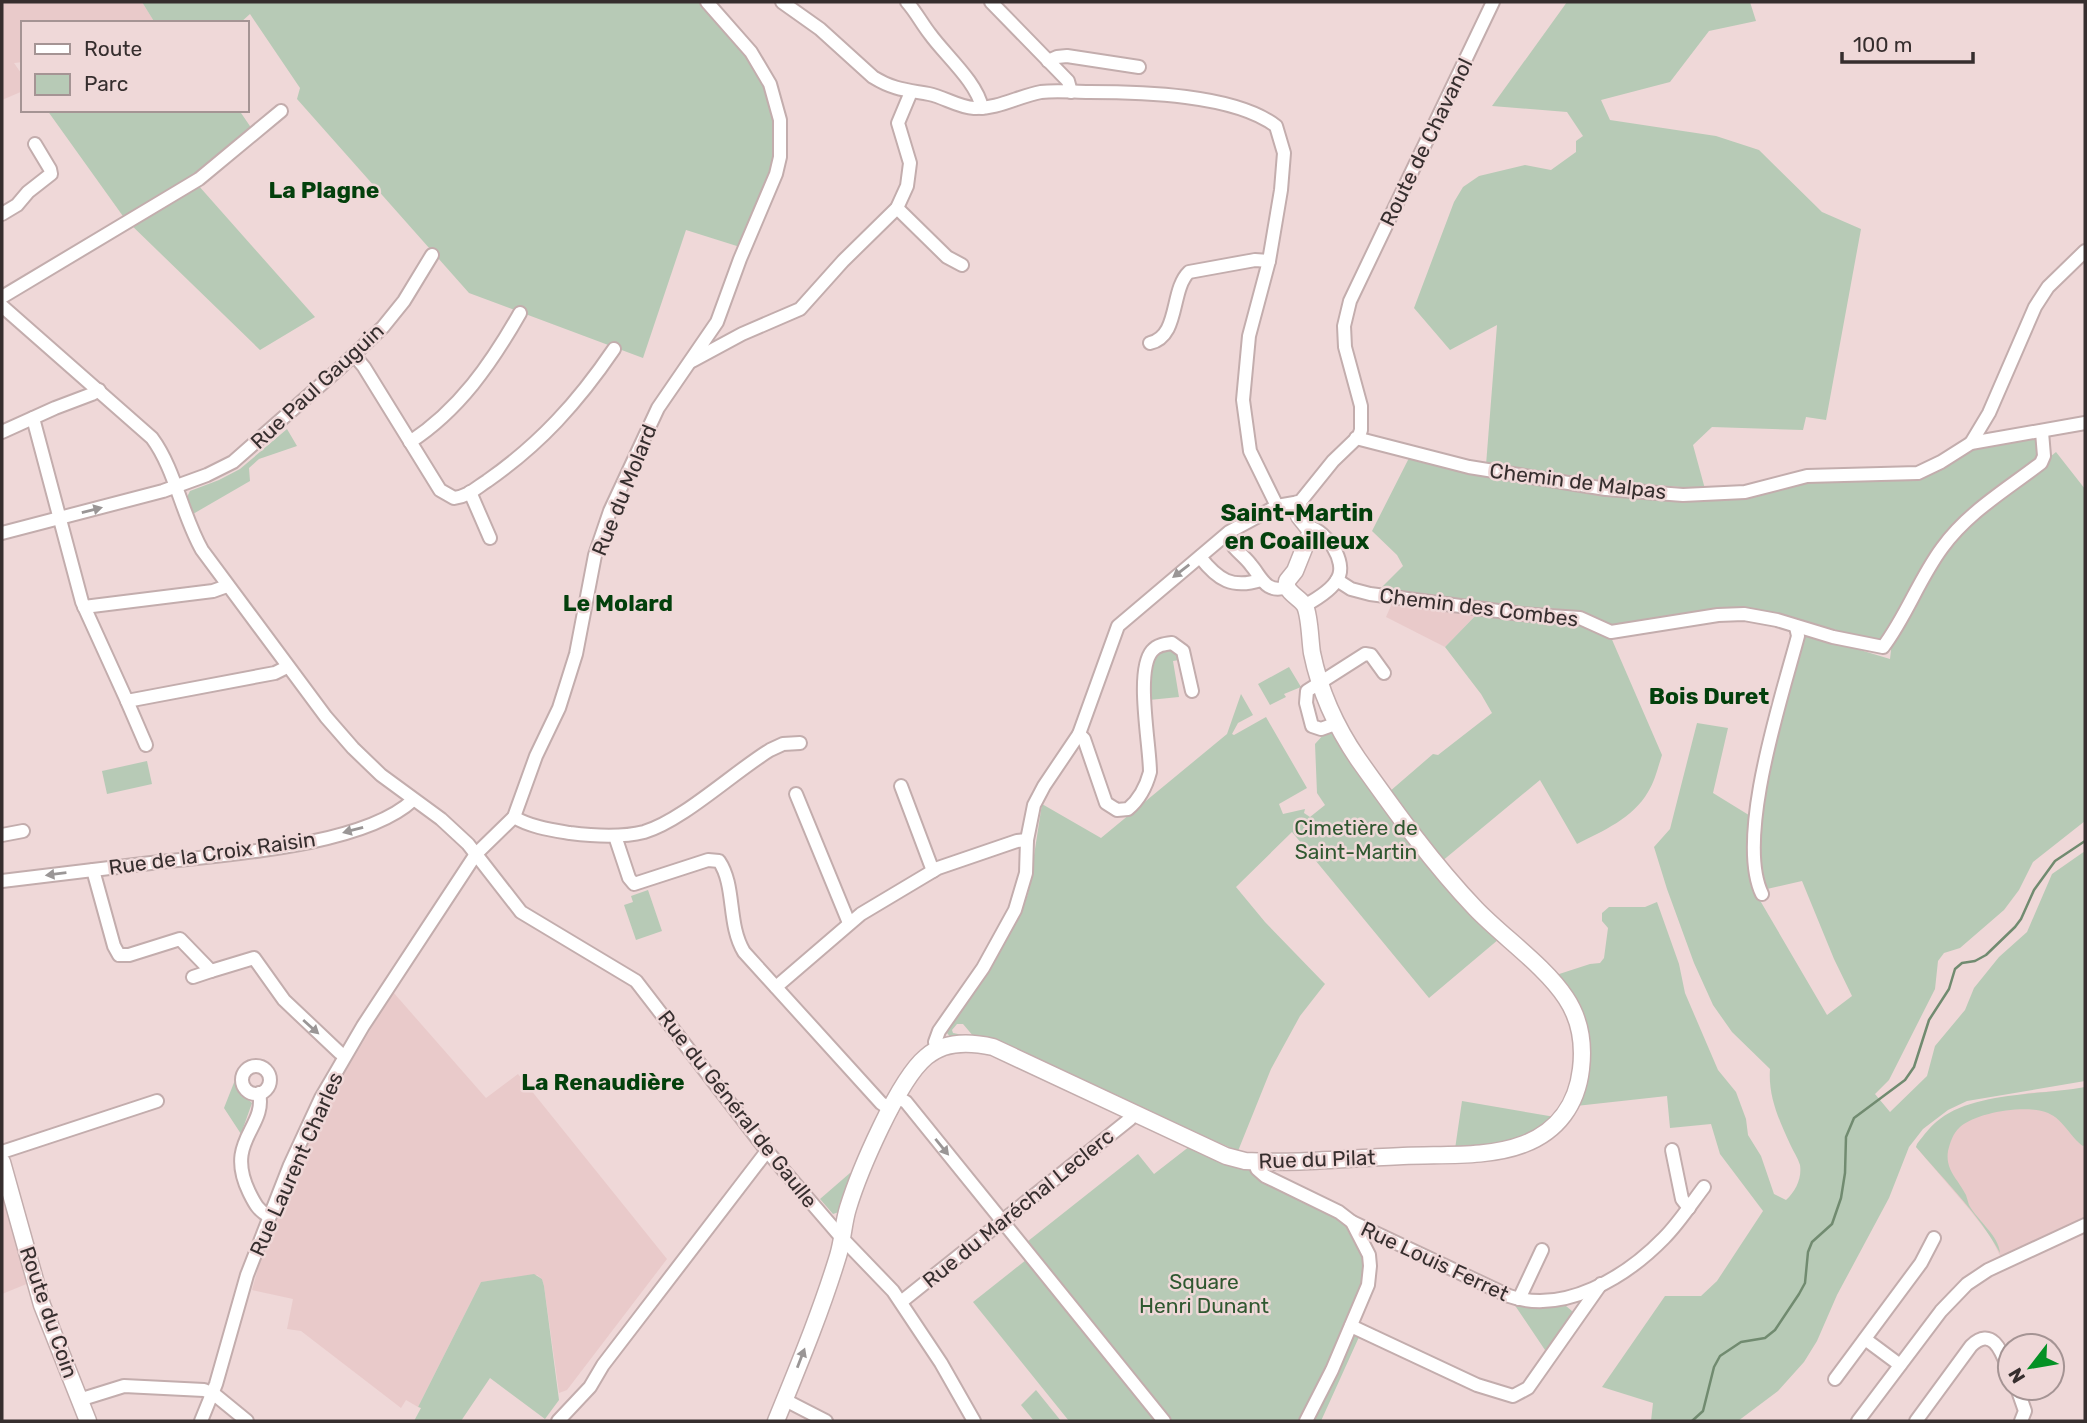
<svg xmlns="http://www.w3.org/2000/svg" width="2087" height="1423" font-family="Rubik,sans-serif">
  <rect width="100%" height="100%" fill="#efd8d8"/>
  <g fill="#e9caca">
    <path d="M 2,2 L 142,2 L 155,23 L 23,23 L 23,62 L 14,63 L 23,76 L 23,91 L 2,100 Z"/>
    <path d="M 1393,601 L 1478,613 L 1445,647 L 1386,617 Z"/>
    <path d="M 393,992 L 486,1098 L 518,1074 L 667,1259 L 567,1390 L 559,1393 L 544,1286 L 542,1279 L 537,1275 L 481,1282 L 418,1407 L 406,1400 L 401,1408 L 301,1331 L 287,1329 L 293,1299 L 252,1290 L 259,1265 L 308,1145 L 342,1077 Z"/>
    <path d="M 2070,1090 L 2085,1123 L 2085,1217 L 2000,1256 L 1991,1237 L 1969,1209 L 1916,1147 L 1940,1119 L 1963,1107 L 2028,1093 Z"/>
    <path d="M 2,1186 L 29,1283 L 2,1294 Z"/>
  </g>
  <g fill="#b7cab6">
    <path d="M 142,2 L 710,2 L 756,51 L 784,146 L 740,247 L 686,230 L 643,358 L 469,293 L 297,99 L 300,88 L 250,14 L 240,23 L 155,23 Z"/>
    <path d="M 1567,2 L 1750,2 L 1756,21 L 1709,31 L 1670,82 L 1601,100 L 1610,120 L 1716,136 L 1759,150 L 1822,212 L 1861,229 L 1826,420 L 1806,417 L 1803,430 L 1712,427 L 1693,445 L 1705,489 L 1607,481 L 1486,465 L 1497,325 L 1450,350 L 1414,308 L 1454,202 L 1463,187 L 1479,176 L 1525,165 L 1551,170 L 1576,152 L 1576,141 L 1583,136 L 1567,112 L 1492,106 Z"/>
    <path d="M 47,110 L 239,110 L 254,132 L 198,185 L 315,317 L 260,350 L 125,219 Z"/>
    <path d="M 287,429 L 297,446 L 259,459 L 249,468 L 250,481 L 193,514 L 187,497 L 190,491 L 219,480 L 240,469 Z"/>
    <path d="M 2035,439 L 2038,459 L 1961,516 L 1931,551 L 1882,642 L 1752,608 L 1699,611 L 1616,627 L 1587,616 L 1376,593 L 1403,566 L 1397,555 L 1372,531 L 1409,458 L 1603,495 L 1739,498 L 1804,479 L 1917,476 L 1970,447 Z"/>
    <path d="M 2056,452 L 2085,489 L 2085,821 L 2033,862 L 2019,890 L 2004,910 L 1960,948 L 1944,953 L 1938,961 L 1935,989 L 1889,1080 L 1875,1094 L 1890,1112 L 1927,1076 L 1935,1046 L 1965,1010 L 1974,988 L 1999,957 L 2027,932 L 2052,874 L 2085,851 L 2085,1081 L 1967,1101 L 1948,1110 L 1923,1129 L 1909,1147 L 1889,1198 L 1837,1295 L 1817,1341 L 1804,1362 L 1778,1391 L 1738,1421 L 1651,1421 L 1653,1403 L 1602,1387 L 1665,1296 L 1701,1296 L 1717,1281 L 1763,1211 L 1720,1154 L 1711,1124 L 1670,1128 L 1667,1096 L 1576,1106 L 1587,1052 L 1553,976 L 1590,964 L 1600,963 L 1604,958 L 1608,928 L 1602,921 L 1602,913 L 1609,907 L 1645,907 L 1657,902 L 1679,964 L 1685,993 L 1718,1070 L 1736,1092 L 1746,1119 L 1748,1135 L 1761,1156 L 1774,1194 L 1786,1200 C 1796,1191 1802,1178 1800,1165 C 1798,1158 1793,1151 1790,1144 C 1779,1120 1768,1096 1770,1069 L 1732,1032 L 1713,1005 L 1694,963 L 1667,889 L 1654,847 L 1670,829 L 1697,723 L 1728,728 L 1713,793 L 1752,817 L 1758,897 L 1827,1015 L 1852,996 L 1834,959 L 1802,881 L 1767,889 L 1761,885 L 1757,815 L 1777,727 L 1804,633 L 1890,659 L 1892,641 L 1908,609 L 1960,530 Z"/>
    <path d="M 1480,611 L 1587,623 L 1610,635 L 1662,755 C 1658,767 1655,781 1648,792 C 1633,818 1603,831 1577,844 L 1540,780 L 1441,862 L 1389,792 L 1433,754 L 1438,755 L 1492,713 L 1481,694 L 1445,647 Z"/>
    <path d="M 1165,649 L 1174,651 L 1179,660 L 1173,661 L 1179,697 L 1149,700 L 1147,679 L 1156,654 Z"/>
    <path d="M 1289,667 L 1301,687 L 1284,694 L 1286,697 L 1270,705 L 1258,684 Z"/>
    <path d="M 1241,694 L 1253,715 L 1238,723 L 1232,734 L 1234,735 L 1266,717 L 1307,788 L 1279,804 L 1283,814 L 1305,809 L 1304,813 L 1310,817 L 1325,805 L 1317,793 L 1315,744 L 1324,734 L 1333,733 L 1499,939 L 1429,998 L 1292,832 L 1236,887 L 1265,922 L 1325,984 L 1300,1016 L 1271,1069 L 1238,1151 L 974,1037 L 963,1024 L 957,1024 L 952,1030 L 953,1033 L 968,1036 L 953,1040 L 947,1033 L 948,1026 L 960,1014 L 1017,920 L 1028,894 L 1042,804 L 1101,838 L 1227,734 Z"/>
    <path d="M 147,761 L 152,784 L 107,794 L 102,771 Z"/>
    <path d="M 648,890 L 662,931 L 636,940 L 624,905 L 633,902 L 631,896 Z"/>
    <path d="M 235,1080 L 239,1091 L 252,1103 L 241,1134 L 224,1108 Z"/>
    <path d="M 2085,1087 L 2085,1145 L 2083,1146 C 2070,1137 2064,1120 2048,1113 C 2027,1104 1977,1112 1960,1127 C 1953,1133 1950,1143 1948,1151 C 1945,1170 1958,1179 1966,1195 C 1967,1198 1968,1202 1969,1205 C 1978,1221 1999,1236 2000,1253 C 1979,1214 1945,1181 1916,1147 L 1917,1144 C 1924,1135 1931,1125 1940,1119 C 1975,1092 2043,1095 2085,1087 Z"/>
    <path d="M 1462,1101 L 1555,1117 C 1526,1145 1493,1146 1455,1149 Z"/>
    <path d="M 1190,1146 L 1236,1163 L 1335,1213 L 1349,1224 L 1363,1247 L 1367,1276 L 1345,1330 L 1359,1337 L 1321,1421 L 1069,1421 L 973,1302 L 1026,1260 L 1018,1249 L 1138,1154 L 1154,1174 Z"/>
    <path d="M 850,1173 L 852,1176 L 839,1212 L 833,1214 L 820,1199 Z"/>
    <path d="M 534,1274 L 542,1279 L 544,1286 L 559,1400 L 545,1419 L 490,1378 L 461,1421 L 414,1421 L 421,1408 L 418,1407 L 481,1282 Z"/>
    <path d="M 1514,1304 L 1536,1308 L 1566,1306 L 1572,1311 L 1572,1317 L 1547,1353 Z"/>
    <path d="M 1036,1390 L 1061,1421 L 1034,1421 L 1021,1405 Z"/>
  </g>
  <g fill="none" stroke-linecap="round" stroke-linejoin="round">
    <path stroke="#718b70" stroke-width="2.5" d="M 1692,1421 L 1703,1411 L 1714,1367 L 1720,1356 L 1741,1342 L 1765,1338 L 1775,1330 L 1799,1294 L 1805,1283 L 1808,1252 L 1812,1242 L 1832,1224 L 1841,1198 L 1845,1173 L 1846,1137 L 1854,1118 L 1905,1080 L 1914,1067 L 1929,1020 L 1949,989 L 1955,969 L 1962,963 L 1975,961 L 1986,955 L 2015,927 L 2021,919 L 2034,890 L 2055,861 L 2085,841"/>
    <defs>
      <g id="minor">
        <path d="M 782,2 L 820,29 L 873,77 C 894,90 907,90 929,94 C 944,97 958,107 974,108 C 998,109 1019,96 1041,92 C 1057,90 1074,92 1089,92 C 1140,92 1234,94 1276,126 L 1284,153 L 1281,190 L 1269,261 L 1249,336 L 1243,400 L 1250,451 L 1277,506"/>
        <path d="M 907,2 C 916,12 922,24 930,34 C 945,55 977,82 982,108"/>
        <path d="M 991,2 L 1068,81 L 1071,92"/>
        <path d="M 1048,61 L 1057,57 L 1067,56 L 1139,67"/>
        <path d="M 897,208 L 947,257 L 962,265"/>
        <path d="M 2,214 L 17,205 L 28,192 L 51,174 L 50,169 L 35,144"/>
        <path d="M 2,297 L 199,179 L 281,111"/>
        <path d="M 2,306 L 152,438 C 175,469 182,515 202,550 L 326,717 L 353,748 L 381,775 L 441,819 L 468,844 L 521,912 L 636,981 L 767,1151 L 841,1237 L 893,1291 L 941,1363 L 974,1421"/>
        <path d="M 1150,343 C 1180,336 1170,290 1189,272 L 1255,260 L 1269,261"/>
        <path d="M 354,355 L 364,367 L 440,490 L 454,498 C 467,497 476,488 487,481 C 540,444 578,402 614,349"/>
        <path d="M 692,361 L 742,334 L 800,309 L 843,261 L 897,208 L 907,186 L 910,163 L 898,123 L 911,92"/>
        <path d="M 33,418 L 82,602 L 127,701 L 275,673 L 287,667"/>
        <path d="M 2,432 L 55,408 L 92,394 L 99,390"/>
        <path d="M 1356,438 L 1469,467 L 1606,489 L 1683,495 L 1745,492 L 1807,476 L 1918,473 L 1941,462 L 1971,443 L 2085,423"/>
        <path d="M 410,442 C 459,410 491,364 520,313"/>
        <path d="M 1971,443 L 1989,413 L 2035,307 L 2048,287 L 2085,251"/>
        <path d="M 470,492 L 490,538"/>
        <path d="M 2,533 L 163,491 L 207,475 L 233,462 L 341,367 L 383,327 L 404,301 L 432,255"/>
        <path d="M 1234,547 C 1240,554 1246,558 1251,565 C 1262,578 1266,594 1287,587"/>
        <path d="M 1200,557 C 1218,580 1232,589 1261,580"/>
        <path d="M 1337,580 L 1351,589 L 1370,594 L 1521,614 L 1580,618 L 1611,632 L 1718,615 L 1744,614 L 1777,620 L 1833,637 L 1883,647 C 1906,617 1919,579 1942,548 C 1968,512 2006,490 2041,463 L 2044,456 L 2042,432"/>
        <path d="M 1304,606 C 1315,600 1333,589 1338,578 C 1347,562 1327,531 1309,527"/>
        <path d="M 84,607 L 213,591 L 227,586"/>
        <path d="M 127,701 L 146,745"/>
        <path d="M 1335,724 L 1321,729 L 1312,726 L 1306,703 L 1307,691 L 1365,654 L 1371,655 L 1384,673"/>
        <path d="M 1079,734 L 1084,739 L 1106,803 L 1117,810 L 1128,809 C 1140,799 1146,787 1150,772 C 1150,745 1135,671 1152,651 C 1157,645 1164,644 1172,643 L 1183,651 L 1192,691"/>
        <path d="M 901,786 L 933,871"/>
        <path d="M 796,794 L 849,923"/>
        <path d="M 514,817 C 530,827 552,830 570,833 C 594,836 620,838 644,832 C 682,821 734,772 770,750 L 783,744 L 800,743"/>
        <path d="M 2,835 L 23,831"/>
        <path d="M 615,836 L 629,878 L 634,884 L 708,860 L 719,861 C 736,886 727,924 744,952 L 881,1103 L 891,1110"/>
        <path d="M 93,870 L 114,946 L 119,955 L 129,955 L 180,939 L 211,971 L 254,958 L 284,1000 L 340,1053"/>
        <path d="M 2,881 C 51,875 101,869 151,863 C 219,855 363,847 413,800"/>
        <path d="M 1762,894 C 1735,838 1782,696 1798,636 L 1796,627"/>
        <path d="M 193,977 L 211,971"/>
        <path d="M 776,987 L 861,914 L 938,868 L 1017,841 L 1027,840"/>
        <path d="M 937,1049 L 935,1042 L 939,1031 L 983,968 L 1015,910 L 1026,873 L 1027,840 L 1034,805 L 1044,786 L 1079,734 L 1118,626 L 1229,532 L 1277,506 L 1300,502 L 1333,461 L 1359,436 L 1361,430 L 1361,406 L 1345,347 L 1344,326 L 1350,301 L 1493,2"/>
        <circle cx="256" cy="1080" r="14"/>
        <path d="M 259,1093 C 267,1128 224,1140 249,1192 C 254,1202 258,1211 269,1216"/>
        <path d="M 897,1097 L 906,1102 L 1164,1421"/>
        <path d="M 1672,1150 L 1682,1199 L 1689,1208"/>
        <path d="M 2,1152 L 157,1101"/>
        <path d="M 1254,1161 L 1257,1169 L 1265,1176 L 1339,1212 L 1352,1222 L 1369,1255 L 1370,1266 L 1368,1285 L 1332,1370 L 1306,1421"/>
        <path d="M 1352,1222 L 1509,1296 C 1564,1315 1626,1277 1664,1238 C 1679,1223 1691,1204 1704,1187"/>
        <path d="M 1519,1299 L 1542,1250"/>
        <path d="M 901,1302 L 1130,1119 L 1134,1113"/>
        <path d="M 1351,1326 L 1477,1385 L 1513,1396 L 1528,1388 L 1601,1284"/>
        <path d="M 1865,1339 L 1900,1365"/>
        <path d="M 1835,1379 L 1921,1263 L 1934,1238"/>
        <path d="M 2017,1388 L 2025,1411 L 2021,1421"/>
        <path d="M 79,1400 L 124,1386 L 204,1390 L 214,1394 L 247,1421"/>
        <path d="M 785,1400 L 826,1421"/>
        <path d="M 201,1421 L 216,1384 L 247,1275 L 290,1165 L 321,1098 L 363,1026 L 476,854 L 514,817 L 536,756 L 559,708 L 576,654 L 595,555 L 610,511 L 658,408 L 717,322 L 740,259 L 776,174 L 780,157 L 780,120 L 770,84 L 751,52 L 707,2"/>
        <path d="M 558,1421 L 590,1387 L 603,1365 L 767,1151"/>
        <path d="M 1858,1421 L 1941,1311 L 1967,1284 L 1988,1270 L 2085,1225"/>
        <path d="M 1916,1421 L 1971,1346 C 1994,1324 2003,1356 2010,1373"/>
      </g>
      <g id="major">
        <path d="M 2,1162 L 42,1305 L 88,1421"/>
        <path d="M 776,1421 C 798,1367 821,1312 838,1256 C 843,1240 843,1224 848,1208 C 859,1172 898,1080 926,1057 C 944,1041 971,1042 993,1047 L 1226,1156 L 1245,1161 C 1297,1164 1351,1158 1403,1156 C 1442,1154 1488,1158 1524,1144 C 1558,1131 1577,1104 1581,1069 C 1584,1044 1580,1019 1566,998 C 1545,966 1503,937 1476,909 C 1432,863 1395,811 1358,759 C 1336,727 1320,692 1312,653 C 1310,641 1310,617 1305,606 C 1301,599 1291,595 1287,587 L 1287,581 L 1295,571 L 1311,531 L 1299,516 L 1298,504"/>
      </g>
    </defs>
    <use href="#minor" stroke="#c3adad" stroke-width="16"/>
    <use href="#major" stroke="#c3adad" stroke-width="19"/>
    <use href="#minor" stroke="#fff" stroke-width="12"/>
    <use href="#major" stroke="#fff" stroke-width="16"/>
  </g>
  <defs><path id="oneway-solid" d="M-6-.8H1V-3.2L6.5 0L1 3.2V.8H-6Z" transform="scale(1.75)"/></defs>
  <g fill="#9a9696">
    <use href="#oneway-solid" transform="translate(92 510) rotate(-14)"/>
    <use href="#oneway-solid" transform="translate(1181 571) rotate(142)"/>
    <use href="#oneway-solid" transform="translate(353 830) rotate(165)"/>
    <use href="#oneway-solid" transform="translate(56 874) rotate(173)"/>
    <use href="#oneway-solid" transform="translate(311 1027) rotate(42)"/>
    <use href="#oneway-solid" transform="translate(942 1147) rotate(51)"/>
    <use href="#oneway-solid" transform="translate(801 1358) rotate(-69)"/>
  </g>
  <g text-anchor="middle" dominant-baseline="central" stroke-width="5" stroke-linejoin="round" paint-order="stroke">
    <g font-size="21" fill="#362e2e" stroke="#efd8d8">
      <text transform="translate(1426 142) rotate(-64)">Route de Chavanol</text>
      <text transform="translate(317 386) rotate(-43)">Rue Paul Gauguin</text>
      <text transform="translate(1578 481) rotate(7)">Chemin de Malpas</text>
      <text transform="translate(624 490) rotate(-68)">Rue du Molard</text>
      <text transform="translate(1479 607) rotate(7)">Chemin des Combes</text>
      <text transform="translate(212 853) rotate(-8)">Rue de la Croix Raisin</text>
      <text transform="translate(738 1109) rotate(52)">Rue du Général de Gaulle</text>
      <text transform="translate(1317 1159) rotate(-2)">Rue du Pilat</text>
      <text transform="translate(296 1164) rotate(-66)">Rue Laurent Charles</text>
      <text transform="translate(1018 1208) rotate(-39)">Rue du Maréchal Leclerc</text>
      <text transform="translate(1435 1261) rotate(25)">Rue Louis Ferret</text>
      <text transform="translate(49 1312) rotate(71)">Route du Coin</text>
    </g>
    <g font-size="21" fill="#2f5830" stroke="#efd8d8">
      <text x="1356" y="827">Cimetière de<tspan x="1356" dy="24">Saint-Martin</tspan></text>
      <text x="1204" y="1281">Square<tspan x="1204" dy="24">Henri Dunant</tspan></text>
    </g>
    <g font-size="23" font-weight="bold" fill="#03400c" stroke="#efd8d8">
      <text x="324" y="190">La Plagne</text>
      <text x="618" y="603">Le Molard</text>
      <text x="1709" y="696">Bois Duret</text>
      <text x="603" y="1082">La Renaudière</text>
    </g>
    <g font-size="24" font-weight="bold" fill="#03400c" stroke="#efd8d8">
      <text x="1297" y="513">Saint-Martin<tspan x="1297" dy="28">en Coailleux</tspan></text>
    </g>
  </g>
  <rect width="2087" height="1423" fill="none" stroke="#362e2e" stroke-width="7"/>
  <rect x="21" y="21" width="228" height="91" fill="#efd8d8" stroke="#a59494" stroke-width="2"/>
  <rect x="35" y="44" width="35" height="10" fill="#ffffff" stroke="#a59494" stroke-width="2"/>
  <text x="84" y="56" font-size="21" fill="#362e2e">Route</text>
  <rect x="35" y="74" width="35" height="21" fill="#b7cab6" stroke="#a59494" stroke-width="2"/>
  <text x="84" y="91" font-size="21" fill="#362e2e">Parc</text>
  <g transform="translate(2031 1367) rotate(239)"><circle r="33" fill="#efd8d8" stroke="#a59494" stroke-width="2"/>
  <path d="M0-5L12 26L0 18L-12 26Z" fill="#049125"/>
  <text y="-10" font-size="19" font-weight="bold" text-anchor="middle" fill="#362e2e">N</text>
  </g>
  <path d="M1842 52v10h131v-10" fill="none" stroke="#362e2e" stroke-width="3.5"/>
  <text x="1853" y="52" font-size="21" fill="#362e2e" stroke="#efd8d8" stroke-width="5" paint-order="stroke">100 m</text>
</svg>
